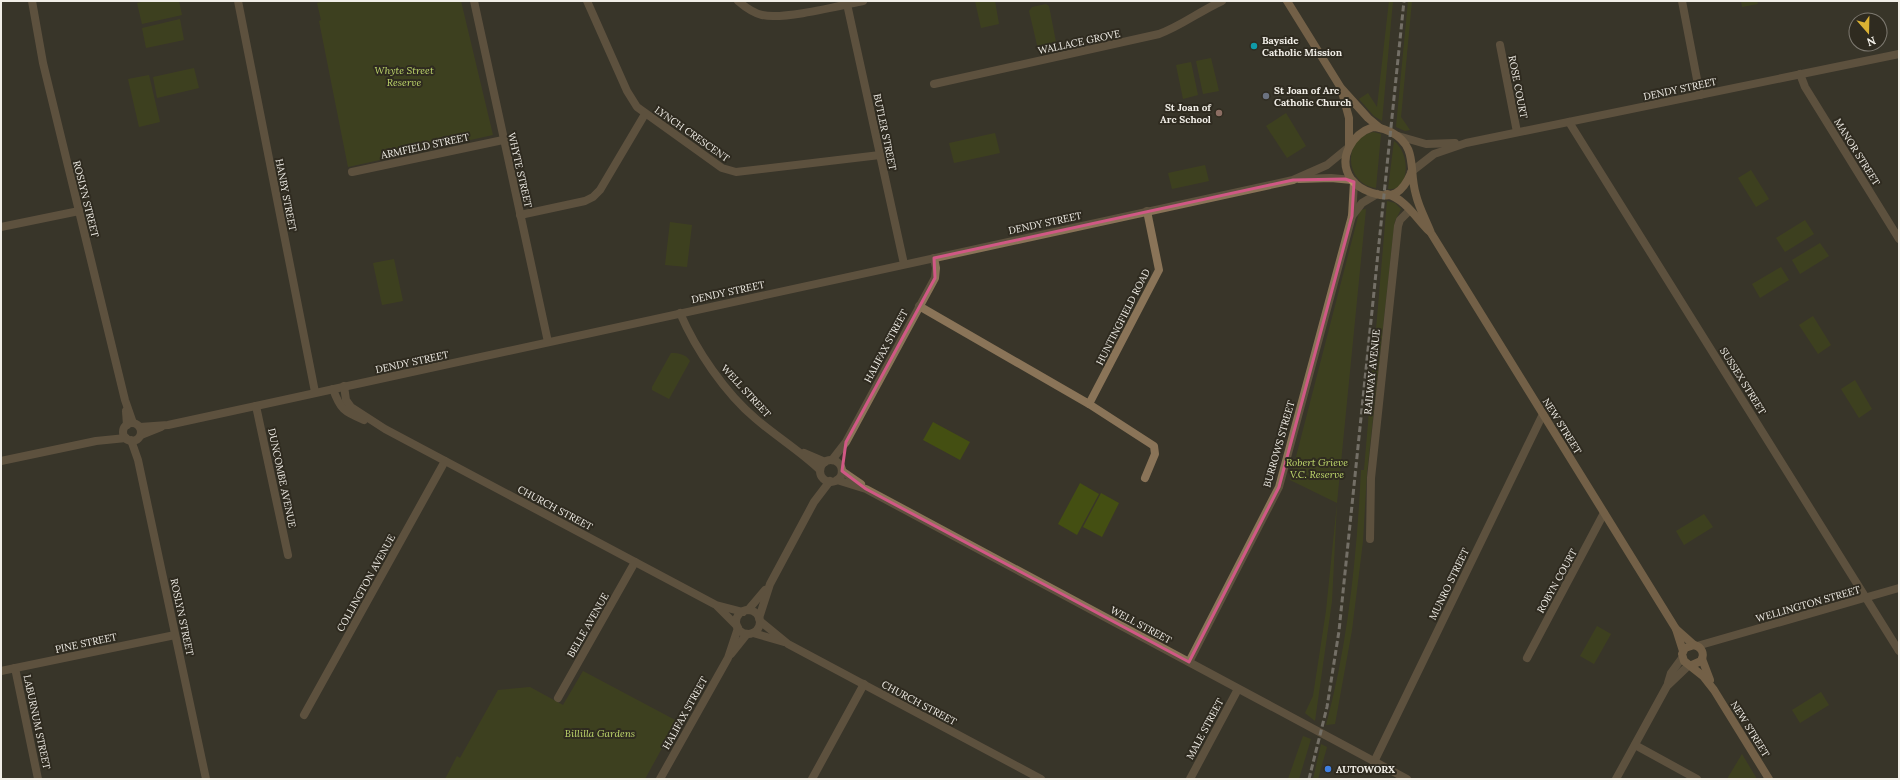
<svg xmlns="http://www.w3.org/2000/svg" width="1900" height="780" font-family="Lora,serif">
  <rect width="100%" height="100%" fill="#393529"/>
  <g fill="#444f12">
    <path d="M 146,1 L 179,1 L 182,15 L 142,24 L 137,3 Z"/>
    <path d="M 325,1 L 461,1 L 493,135 L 348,167 L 319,21 L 321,20 L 317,3 Z"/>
    <path d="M 975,1 L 995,1 L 999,24 L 981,28 Z"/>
    <path d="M 1389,1 L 1393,1 L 1382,121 L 1374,116 L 1359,99 L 1368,93 L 1377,107 Z"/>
    <path d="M 1408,1 L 1412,1 L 1401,117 L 1410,130 L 1405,131 L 1396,127 Z"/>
    <path d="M 1741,1 L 1757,1 L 1758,4 L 1742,7 Z"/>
    <path d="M 1046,4 L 1049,6 L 1056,42 L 1054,45 L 1038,49 L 1029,11 L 1032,7 Z"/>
    <path d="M 180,19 L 184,40 L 146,48 L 142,28 Z"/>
    <path d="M 1211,58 L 1219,91 L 1203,94 L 1196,61 Z"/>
    <path d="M 1191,62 L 1198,95 L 1183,99 L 1176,65 Z"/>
    <path d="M 194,68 L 199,88 L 157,98 L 153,77 Z"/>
    <path d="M 149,75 L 160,122 L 139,127 L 128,79 Z"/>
    <path d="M 1286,113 L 1306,146 L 1287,158 L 1266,126 Z"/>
    <path d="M 1374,132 L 1381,134 L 1376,188 C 1344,184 1342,137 1374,132 Z"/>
    <path d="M 995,133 L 1000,153 L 954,163 L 949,143 Z"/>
    <path d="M 1394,141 C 1411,154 1410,192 1388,189 Z"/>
    <path d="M 1205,165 L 1209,181 L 1172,189 L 1168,173 Z"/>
    <path d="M 1751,170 L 1769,199 L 1756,207 L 1738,178 Z"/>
    <path d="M 1387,201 L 1395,203 L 1401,209 L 1395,221 L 1393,236 L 1367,473 L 1363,541 L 1352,630 L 1335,724 L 1326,725 C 1348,644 1357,555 1361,470 L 1364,470 Z"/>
    <path d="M 1366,209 L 1337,503 L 1332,601 L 1315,721 L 1305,713 L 1313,696 L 1326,611 L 1337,503 L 1290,480 L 1358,217 L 1360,210 Z"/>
    <path d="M 1805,220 L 1814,234 L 1785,252 L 1776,238 Z"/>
    <path d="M 670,222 L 692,225 L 687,267 L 665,265 Z"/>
    <path d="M 1820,243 L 1829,256 L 1800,274 L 1792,260 Z"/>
    <path d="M 394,259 L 403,301 L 382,305 L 373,263 Z"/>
    <path d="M 1781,267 L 1789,280 L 1760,298 L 1752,284 Z"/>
    <path d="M 1813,316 L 1831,345 L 1818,354 L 1799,325 Z"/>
    <path d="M 671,353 C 678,353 686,354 690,361 L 669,399 L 652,390 L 652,387 Z"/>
    <path d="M 1855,380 L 1872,409 L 1859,418 L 1841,389 Z"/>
    <path d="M 933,422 L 970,442 L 960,460 L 923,440 Z"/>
    <path d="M 1080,483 L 1099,494 L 1077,535 L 1058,524 Z"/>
    <path d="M 1101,493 L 1119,503 L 1102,537 L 1083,527 Z"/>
    <path d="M 1704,514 L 1713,527 L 1684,545 L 1676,531 Z"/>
    <path d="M 1597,626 L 1611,634 L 1594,664 L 1580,656 Z"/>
    <path d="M 583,671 L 677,721 L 645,779 L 445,779 L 457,756 L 460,758 L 498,690 L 530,687 L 563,705 Z"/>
    <path d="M 1821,692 L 1829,705 L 1800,723 L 1792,710 Z"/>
    <path d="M 1303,736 L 1311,739 L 1299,779 L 1288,779 Z"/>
    <path d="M 1321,744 L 1327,747 L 1318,779 L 1313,779 Z"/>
    <path d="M 1742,754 L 1757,779 L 1727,779 Z"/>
  </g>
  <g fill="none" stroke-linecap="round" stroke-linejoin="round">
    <g stroke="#8a7458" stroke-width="8">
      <path d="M 32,1 L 43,63 L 125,400 L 133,423"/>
      <path d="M 238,1 L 315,392"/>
      <path d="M 474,1 L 548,342"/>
      <path d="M 587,1 L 627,91 L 637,107 L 722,168 L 736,172 L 880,155"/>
      <path d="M 738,1 C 745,7 753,13 762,15 C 783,20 839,6 863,1"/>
      <path d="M 1682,1 L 1700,95"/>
      <path d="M 847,4 L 904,264"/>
      <path d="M 1500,45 L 1517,132"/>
      <path d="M 1800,74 L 1805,87 L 1899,239"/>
      <path d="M 934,84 L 1159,34 C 1181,26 1200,11 1222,1"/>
      <path d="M 1569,122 L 1899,651"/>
      <path d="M 352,172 L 503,140"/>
      <path d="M 520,215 L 585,201 L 593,197 L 600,190 L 645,114"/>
      <path d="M 1352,216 L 1362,203 L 1377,194"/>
      <path d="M 1,227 L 79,211"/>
      <path d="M 919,306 L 1089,404 L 1159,270 L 1147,211"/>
      <path d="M 344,386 L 346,400 L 351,407 L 385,429 L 716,605 L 743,612"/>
      <path d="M 333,389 C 340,409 344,412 364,420"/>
      <path d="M 1089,404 L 1154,446 L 1155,454 L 1145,478"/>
      <path d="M 256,406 L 288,555"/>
      <path d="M 126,411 L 127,425"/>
      <path d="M 131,440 L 138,460 L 206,779"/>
      <path d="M 1370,539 L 1371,478 L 1398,226 L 1400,220 L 1409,211"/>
      <path d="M 718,607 L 737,626"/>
      <path d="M 760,621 L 788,644 L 1041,779"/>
      <path d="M 753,633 L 784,642"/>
      <path d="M 1697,646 L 1899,588"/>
      <path d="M 1527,658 L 1604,513"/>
      <path d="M 1189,662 L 1279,487 L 1352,216 L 1354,182"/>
      <path d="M 15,668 L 38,779"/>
      <path d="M 1,671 L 175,635"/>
      <path d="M 1668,683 L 1671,673 L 1682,658"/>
      <path d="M 558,698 L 635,562"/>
      <path d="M 304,715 L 445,461"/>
      <path d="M 1635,745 L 1697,779"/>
      <path d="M 1374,762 L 1543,414"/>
      <path d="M 812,779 L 864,684"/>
      <path d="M 1190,779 L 1238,689"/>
      <path d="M 1616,779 L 1667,686 L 1689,665"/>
    </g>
    <g stroke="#8a7458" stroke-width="8">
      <path d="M 1398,136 L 1426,144 L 1455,143"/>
      <path d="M 1411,172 L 1434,154 L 1466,143 L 1899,54"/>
      <path d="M 1300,179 L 1331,178 L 1352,180"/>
      <path d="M 680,313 C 696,350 725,393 756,419 C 777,437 800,451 820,470"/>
      <circle cx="132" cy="432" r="9"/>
      <path d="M 140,427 L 168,425 L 256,406 L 1293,180 L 1327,165 L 1349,147"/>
      <path d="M 141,435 L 161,427"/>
      <path d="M 804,453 L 825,462"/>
      <path d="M 832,460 L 846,442 L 935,278 L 936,268 L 934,258"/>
      <circle cx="831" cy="471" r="11"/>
      <path d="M 1,461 L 96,441 L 126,438"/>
      <path d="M 842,471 L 861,484"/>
      <path d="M 837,480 L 866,489 L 1407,779"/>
      <path d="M 748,610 L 765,590"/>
      <circle cx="748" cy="622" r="12"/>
      <path d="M 759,618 L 770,584 L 814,502 L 830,481"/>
      <path d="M 731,654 L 747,634"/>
      <path d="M 660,779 L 728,658 L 738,628"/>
    </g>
    <g stroke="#ba966a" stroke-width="8">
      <path d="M 1287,1 L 1341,88 L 1368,118 L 1380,128"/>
      <path d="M 1342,92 L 1349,118 L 1349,146"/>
      <path d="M 1411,173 C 1408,180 1403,189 1396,193 C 1383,200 1359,190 1351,179 C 1337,158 1352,134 1373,127 C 1380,127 1386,130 1391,132 C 1419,147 1408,169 1416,195 C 1419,208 1426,220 1431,233 L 1676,629 L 1694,645"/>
      <path d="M 1387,194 C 1404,198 1417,219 1429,231"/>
      <path d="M 1676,629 L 1683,651"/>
      <path d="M 1702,659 L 1710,680"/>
      <path d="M 1692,665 L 1701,661 C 1705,654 1702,647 1694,645 L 1685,648 L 1682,654 L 1684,661 L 1703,676 L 1714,690 L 1769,779"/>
    </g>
    <path stroke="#bbb7af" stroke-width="3" stroke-dasharray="6 3" stroke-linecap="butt" d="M 1309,779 L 1327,707 L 1339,631 L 1404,1"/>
  </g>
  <path d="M0 0H1900V780H0ZM 1345,179 L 1354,182 L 1352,216 L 1279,487 L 1189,662 L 866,489 L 842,471 L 846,442 L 935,278 L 934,258 L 1293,180 Z" fill="#393529" fill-opacity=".55" fill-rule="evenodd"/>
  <path fill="none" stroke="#d05885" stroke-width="3" stroke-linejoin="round" d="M 1345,179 L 1354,182 L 1352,216 L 1279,487 L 1189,662 L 866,489 L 842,471 L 846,442 L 935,278 L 934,258 L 1293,180 Z"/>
  <circle fill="#0f9aa8" stroke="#2f2b20" stroke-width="1.5" cx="1254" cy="46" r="4"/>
  <circle fill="#6b7280" stroke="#2f2b20" stroke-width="1.5" cx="1266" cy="96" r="4"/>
  <circle fill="#8d6e63" stroke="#2f2b20" stroke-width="1.5" cx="1219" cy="113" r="4"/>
  <circle fill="#3f7fe0" stroke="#2f2b20" stroke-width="1.5" cx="1328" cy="769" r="4"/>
  <g text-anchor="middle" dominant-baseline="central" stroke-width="4" stroke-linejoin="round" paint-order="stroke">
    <g font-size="10" font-weight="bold" fill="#f1eee7" stroke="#2f2b20" text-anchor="start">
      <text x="1262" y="40">Bayside<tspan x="1262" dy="12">Catholic Mission</tspan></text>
      <text x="1274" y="90">St Joan of Arc<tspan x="1274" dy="12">Catholic Church</tspan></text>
      <text x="1211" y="107" text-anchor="end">St Joan of<tspan x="1211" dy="12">Arc School</tspan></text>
      <text x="1336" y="769">AUTOWORX</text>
    </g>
    <g font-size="10" fill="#f1eee7" stroke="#2f2b20">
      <text transform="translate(1079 42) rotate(-12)">WALLACE GROVE</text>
      <text transform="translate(1518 87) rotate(79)">ROSE COURT</text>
      <text transform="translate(1680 89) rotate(-12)">DENDY STREET</text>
      <text transform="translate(885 132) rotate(78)">BUTLER STREET</text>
      <text transform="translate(692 134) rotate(35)">LYNCH CRESCENT</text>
      <text transform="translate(425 146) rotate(-12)">ARMFIELD STREET</text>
      <text transform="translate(1857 152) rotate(58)">MANOR STREET</text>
      <text transform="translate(520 170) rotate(77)">WHYTE STREET</text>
      <text transform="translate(286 195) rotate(79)">HANBY STREET</text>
      <text transform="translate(86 199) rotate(76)">ROSLYN STREET</text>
      <text transform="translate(1045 223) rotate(-12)">DENDY STREET</text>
      <text transform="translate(728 292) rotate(-12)">DENDY STREET</text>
      <text transform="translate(1123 317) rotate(-63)">HUNTINGFIELD ROAD</text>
      <text transform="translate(886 346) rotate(-62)">HALIFAX STREET</text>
      <text transform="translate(412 362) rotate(-12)">DENDY STREET</text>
      <text transform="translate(1372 372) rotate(-84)">RAILWAY AVENUE</text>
      <text transform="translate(1743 381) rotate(58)">SUSSEX STREET</text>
      <text transform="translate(746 391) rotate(47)">WELL STREET</text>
      <text transform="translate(1562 426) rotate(58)">NEW STREET</text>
      <text transform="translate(1279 444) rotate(-74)">BURROWS STREET</text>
      <text transform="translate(282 478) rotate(78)">DUNCOMBE AVENUE</text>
      <text transform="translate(555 508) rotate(28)">CHURCH STREET</text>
      <text transform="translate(1557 581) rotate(-61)">ROBYN COURT</text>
      <text transform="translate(366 583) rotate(-61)">COLLINGTON AVENUE</text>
      <text transform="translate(1449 584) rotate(-64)">MUNRO STREET</text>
      <text transform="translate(1808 604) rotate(-16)">WELLINGTON STREET</text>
      <text transform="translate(182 617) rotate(78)">ROSLYN STREET</text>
      <text transform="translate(588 625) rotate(-60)">BELLE AVENUE</text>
      <text transform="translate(1141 625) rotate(28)">WELL STREET</text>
      <text transform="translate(86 643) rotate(-12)">PINE STREET</text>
      <text transform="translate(919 703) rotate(28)">CHURCH STREET</text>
      <text transform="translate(685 713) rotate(-61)">HALIFAX STREET</text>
      <text transform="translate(37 722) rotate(78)">LABURNUM STREET</text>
      <text transform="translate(1205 729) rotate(-62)">MALE STREET</text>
      <text transform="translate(1750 729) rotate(58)">NEW STREET</text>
    </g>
    <g font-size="10" font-style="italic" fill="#c0d96c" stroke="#2f2b20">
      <text x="404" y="70">Whyte Street<tspan x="404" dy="12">Reserve</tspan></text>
      <text x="1317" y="462">Robert Grieve<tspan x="1317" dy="12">V.C. Reserve</tspan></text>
      <text x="600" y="733">Billilla Gardens</text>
    </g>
  </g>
  <rect width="1900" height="780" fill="none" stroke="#f1eee7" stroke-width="4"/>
  <g transform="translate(1868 32) rotate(160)"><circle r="19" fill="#2f2b20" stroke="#7d7970"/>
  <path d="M0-3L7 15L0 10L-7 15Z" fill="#dbb233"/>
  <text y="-6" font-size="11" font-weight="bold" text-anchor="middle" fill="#f1eee7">N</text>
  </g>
</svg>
